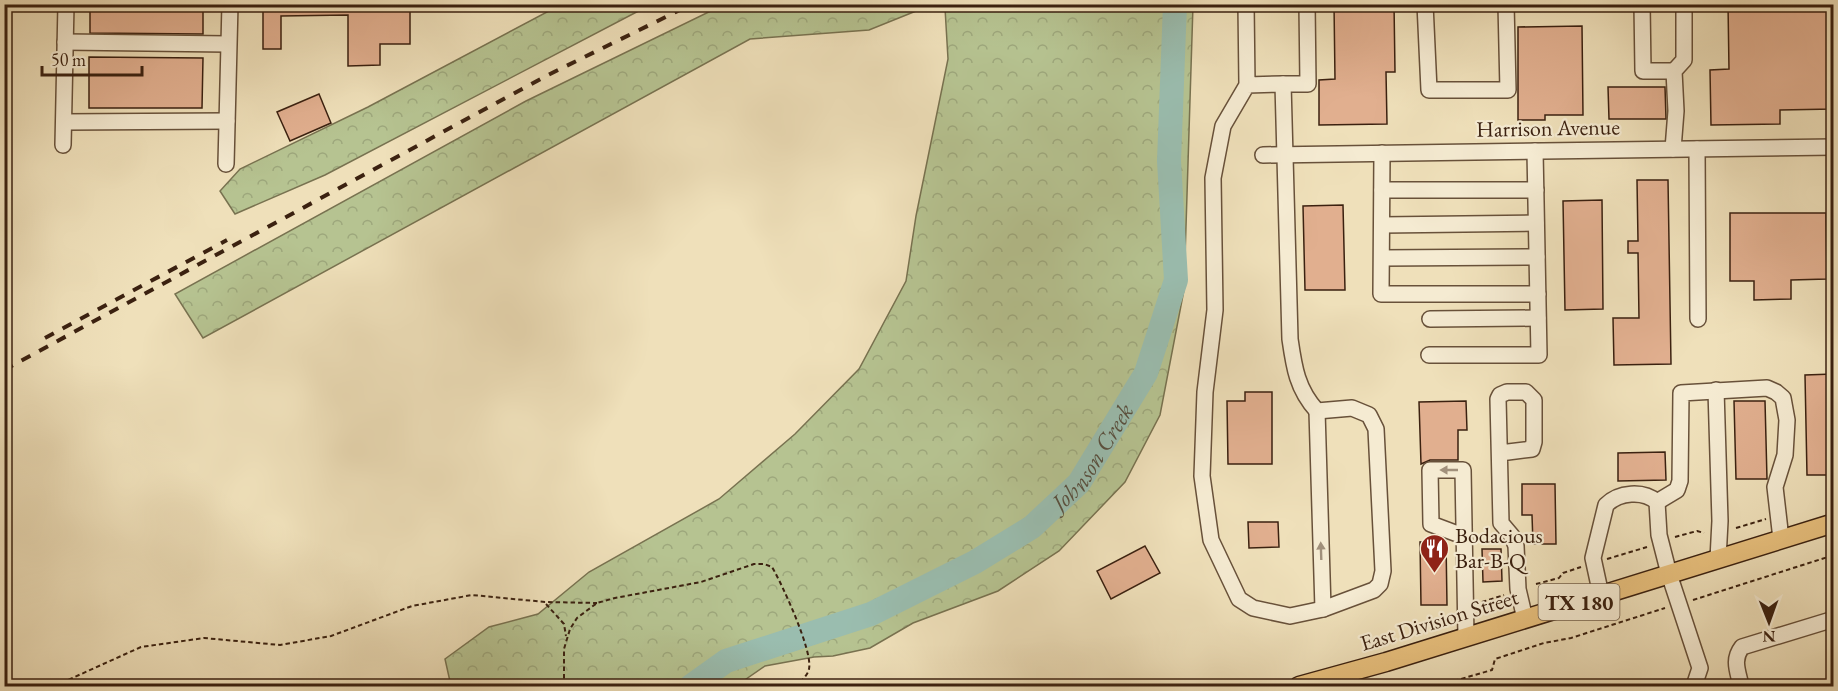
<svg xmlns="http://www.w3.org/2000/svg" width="1838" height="691" font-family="'EB Garamond',serif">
  <defs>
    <pattern id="forest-crowns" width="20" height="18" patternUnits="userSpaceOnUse" patternTransform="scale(1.5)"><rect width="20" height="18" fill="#b6c391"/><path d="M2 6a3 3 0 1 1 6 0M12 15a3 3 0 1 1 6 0" fill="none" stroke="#9da77c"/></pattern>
  </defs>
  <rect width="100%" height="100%" fill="#efe0ba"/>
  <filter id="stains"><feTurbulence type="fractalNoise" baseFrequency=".00333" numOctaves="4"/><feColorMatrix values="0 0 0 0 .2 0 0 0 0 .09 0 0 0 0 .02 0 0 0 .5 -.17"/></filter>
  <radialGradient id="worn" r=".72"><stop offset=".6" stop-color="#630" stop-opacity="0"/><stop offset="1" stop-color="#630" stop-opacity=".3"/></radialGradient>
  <g fill="url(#forest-crowns)" stroke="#787250" stroke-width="1.5">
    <path d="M 562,4 L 650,5 L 325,175 L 235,214 L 220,191 L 240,169 L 368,107 Z"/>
    <path d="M 725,4 L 931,5 L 869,30 L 750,39 L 203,338 L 175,294 L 526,101 Z"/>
    <path d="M 942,5 L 1193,5 L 1184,290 L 1160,415 L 1125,482 L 1059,551 L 998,591 L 913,623 L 870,648 L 833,656 L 814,657 L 765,666 L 736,686 L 451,686 L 445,659 L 489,627 L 538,614 L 589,572 L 719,499 L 795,434 L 859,369 L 906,281 L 916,216 L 948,59 L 945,8 Z"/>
  </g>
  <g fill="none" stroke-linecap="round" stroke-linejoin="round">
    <path stroke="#9abdaf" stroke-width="24" id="s1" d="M 691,686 L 726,661 L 871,614 L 975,562 L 1032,527 L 1079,483 L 1146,373 L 1176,280 L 1169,161 L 1175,4"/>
  </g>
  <g fill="#e1af8f" stroke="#3b2110" stroke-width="1.5">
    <path d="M 90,4 L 203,4 L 203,34 L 90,33 Z"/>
    <path d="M 263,4 L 410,4 L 410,44 L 380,44 L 380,65 L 348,66 L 348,15 L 281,16 L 281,49 L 263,49 Z"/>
    <path d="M 1334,4 L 1394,4 L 1395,72 L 1386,72 L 1387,124 L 1319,125 L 1319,80 L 1335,79 Z"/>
    <path d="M 1728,4 L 1833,4 L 1833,109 L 1780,110 L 1780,124 L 1711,125 L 1710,70 L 1729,69 Z"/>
    <path d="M 1582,26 L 1583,115 L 1545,115 L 1545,120 L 1518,120 L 1518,27 Z"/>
    <path d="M 89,57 L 203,58 L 202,108 L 89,108 Z"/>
    <path d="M 1608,87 L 1665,87 L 1666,119 L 1609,119 Z"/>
    <path d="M 319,94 L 331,123 L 290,141 L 277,112 Z"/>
    <path d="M 1637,180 L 1668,180 L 1671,364 L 1614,365 L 1613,318 L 1639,318 L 1638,253 L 1628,253 L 1628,241 L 1638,241 Z"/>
    <path d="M 1602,200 L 1603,309 L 1565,310 L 1563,201 Z"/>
    <path d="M 1343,205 L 1345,290 L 1305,290 L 1303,206 Z"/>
    <path d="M 1730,213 L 1826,213 L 1827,279 L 1791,280 L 1791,299 L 1754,300 L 1754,281 L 1730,281 Z"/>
    <path d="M 1833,374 L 1833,475 L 1807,475 L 1805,375 Z"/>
    <path d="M 1245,392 L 1272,392 L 1272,464 L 1228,464 L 1227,401 L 1245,401 Z"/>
    <path d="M 1466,401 L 1467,430 L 1458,430 L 1458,460 L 1430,460 L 1421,464 L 1419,402 Z"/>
    <path d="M 1734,401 L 1765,401 L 1767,479 L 1736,479 Z"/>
    <path d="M 1665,452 L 1666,480 L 1618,481 L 1618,453 Z"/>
    <path d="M 1522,484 L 1555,484 L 1556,544 L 1533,544 L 1532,515 L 1522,515 Z"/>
    <path d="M 1248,522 L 1278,522 L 1279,547 L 1249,548 Z"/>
    <path d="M 1446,541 L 1447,605 L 1421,605 L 1420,542 Z"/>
    <path d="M 1145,546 L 1160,573 L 1111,599 L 1097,571 Z"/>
    <path d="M 1482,549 L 1501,549 L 1502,581 L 1483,582 Z"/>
  </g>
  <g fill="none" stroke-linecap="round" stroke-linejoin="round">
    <defs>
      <g id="minor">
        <path d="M 1246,4 L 1247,85 L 1283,84 L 1290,339 C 1294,367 1297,389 1317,411 L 1352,408 L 1369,415 L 1376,429 L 1383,571 L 1380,584 L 1374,590 L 1323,609 L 1290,616 L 1253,608 L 1239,599 L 1211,540 L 1202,476 L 1205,392 L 1215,310 L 1213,178 L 1223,126 L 1247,85"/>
        <path d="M 1425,4 L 1429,90 L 1508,90 L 1506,4"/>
        <path d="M 1642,4 L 1643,71 L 1674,71"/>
        <path d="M 65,42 L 228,44"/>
        <path d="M 1283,84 L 1308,84 L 1307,4"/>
        <path d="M 64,122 L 227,121"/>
        <path d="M 63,145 L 66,4"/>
        <path d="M 1673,149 L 1676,111 L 1674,71 L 1684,60 L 1684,4"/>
        <path d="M 1697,149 L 1698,319"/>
        <path d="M 1382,153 L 1381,294 L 1538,294"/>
        <path d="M 1263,155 L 1834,147"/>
        <path d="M 226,164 L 230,4"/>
        <path d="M 1382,190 L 1536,190"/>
        <path d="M 1382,225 L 1536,223"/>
        <path d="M 1382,258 L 1537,257"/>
        <path d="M 1430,319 L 1538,318"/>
        <path d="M 1429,355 L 1539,355 L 1535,151"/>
        <path d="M 1716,390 L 1720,521 L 1718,559"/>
        <path d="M 1317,411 L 1323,609"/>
        <path d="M 1500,453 L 1532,449 L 1534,442 L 1534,400 L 1526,392 L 1507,392 L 1500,395 L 1498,399 L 1501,523 L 1512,536 L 1516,546 L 1518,589 L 1525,619"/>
        <path d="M 1657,502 L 1677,490 L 1680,481 L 1681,393 L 1767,388 L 1776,392 L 1783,398 L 1787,420 L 1785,455 L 1775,487 L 1781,539"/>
        <path d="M 1463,536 L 1431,524 L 1430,470 L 1463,470 L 1466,637"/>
        <path d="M 1601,595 L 1593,558 L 1606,505 C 1619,492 1643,490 1657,502 L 1659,535 L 1669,574 L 1700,668 L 1694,686"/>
        <path d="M 1741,686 C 1738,671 1732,660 1742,647 L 1834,619"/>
      </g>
      <path id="major" d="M 1299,686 L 1386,662 L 1834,523"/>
    </defs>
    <use href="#minor" stroke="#68513a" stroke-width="18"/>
    <use href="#major" stroke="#3b2110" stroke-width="21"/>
    <g stroke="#3b2110" stroke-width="2" stroke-dasharray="4.5 3" stroke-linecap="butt">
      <path d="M 1736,528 L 1766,519"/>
      <path d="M 1675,537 L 1697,531 L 1704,533"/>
      <path d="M 1607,559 L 1647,547"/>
      <path d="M 1536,584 L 1559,578 L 1563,573 L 1581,567"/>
      <path d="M 1693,600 L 1834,555"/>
      <path d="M 1482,602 L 1504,595"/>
      <path d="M 546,604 L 564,624 L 566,636"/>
      <path d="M 1454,681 L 1492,670 L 1495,659 L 1544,643 L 1571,638 L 1665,608"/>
      <path d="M 47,686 L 68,680 L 141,647 L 204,638 L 280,645 L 331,636 L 412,606 L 472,595 L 545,602 L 597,603"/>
      <path d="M 564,686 L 564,649 L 570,629 L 577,618 L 597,603 L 615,598 L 701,582 L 754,564 L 764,564 L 772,567 C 782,584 813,651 809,669 C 808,675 800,683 795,686"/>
    </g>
    <use href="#minor" stroke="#f5ebd2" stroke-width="15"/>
    <use href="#major" stroke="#e8c07d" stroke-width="18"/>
    <g stroke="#3b2110" stroke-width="4" stroke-dasharray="10 10" stroke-linecap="butt">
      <path d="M 45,338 L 227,240"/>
      <path d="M 4,370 L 546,76 L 692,4"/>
    </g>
  </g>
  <defs><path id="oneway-solid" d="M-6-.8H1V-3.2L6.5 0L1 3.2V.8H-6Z" transform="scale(1.5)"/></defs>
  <g fill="#a1907b">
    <use href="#oneway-solid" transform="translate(1449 470) rotate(180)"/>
    <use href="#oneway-solid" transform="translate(1321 551) rotate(-92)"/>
  </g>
  <defs>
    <symbol id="restaurant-pin" viewBox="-11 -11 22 30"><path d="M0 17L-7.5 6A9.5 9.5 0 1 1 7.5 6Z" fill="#8f2418" stroke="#f5ebd2"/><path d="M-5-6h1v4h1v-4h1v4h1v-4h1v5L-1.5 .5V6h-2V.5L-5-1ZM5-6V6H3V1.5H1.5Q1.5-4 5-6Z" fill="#fff"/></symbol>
  </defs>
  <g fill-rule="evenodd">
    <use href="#restaurant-pin" x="1418" y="532" width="33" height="45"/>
  </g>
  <g text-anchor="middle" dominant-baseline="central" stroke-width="4.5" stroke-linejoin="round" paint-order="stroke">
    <rect fill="#f5ebd2" stroke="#735e4a" stroke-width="1.5" x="1538.5" y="584" width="81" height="36" rx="4.5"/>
    <g font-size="21" font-weight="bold" fill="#3b2110">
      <text x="1579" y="602">TX 180</text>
    </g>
    <g font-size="22" fill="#3b2110" stroke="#f5ebd2">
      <text transform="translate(1548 128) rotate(-1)">Harrison Avenue</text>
      <text transform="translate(1439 620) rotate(-17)">East Division Street</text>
    </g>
    <g font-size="22" fill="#3b2110" stroke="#f5ebd2" text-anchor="start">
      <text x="1455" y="535">Bodacious<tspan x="1455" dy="25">Bar-B-Q</tspan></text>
    </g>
    <g font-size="24" font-style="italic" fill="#585040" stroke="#f5ebd2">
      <text stroke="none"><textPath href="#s1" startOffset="472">Johnson Creek</textPath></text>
    </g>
  </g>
  <rect width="1838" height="691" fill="none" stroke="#efe0ba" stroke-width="24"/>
  <rect x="6" y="6" width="1826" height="679" fill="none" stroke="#3b2110" stroke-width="3"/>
  <rect x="12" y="12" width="1814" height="667" fill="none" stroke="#3b2110" stroke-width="1.5"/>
  <g transform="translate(1769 622) rotate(179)" stroke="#f5ebd2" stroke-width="4.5" paint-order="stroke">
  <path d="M0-4.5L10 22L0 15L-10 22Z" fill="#3b2110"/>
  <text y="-9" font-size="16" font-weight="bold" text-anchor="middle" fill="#3b2110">N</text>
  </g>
  <path d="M42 66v9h100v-9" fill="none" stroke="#3b2110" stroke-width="3"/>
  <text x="51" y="66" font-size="18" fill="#3b2110" stroke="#f5ebd2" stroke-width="4.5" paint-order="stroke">50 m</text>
  <rect width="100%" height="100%" filter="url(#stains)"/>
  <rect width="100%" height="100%" fill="url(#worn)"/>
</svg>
